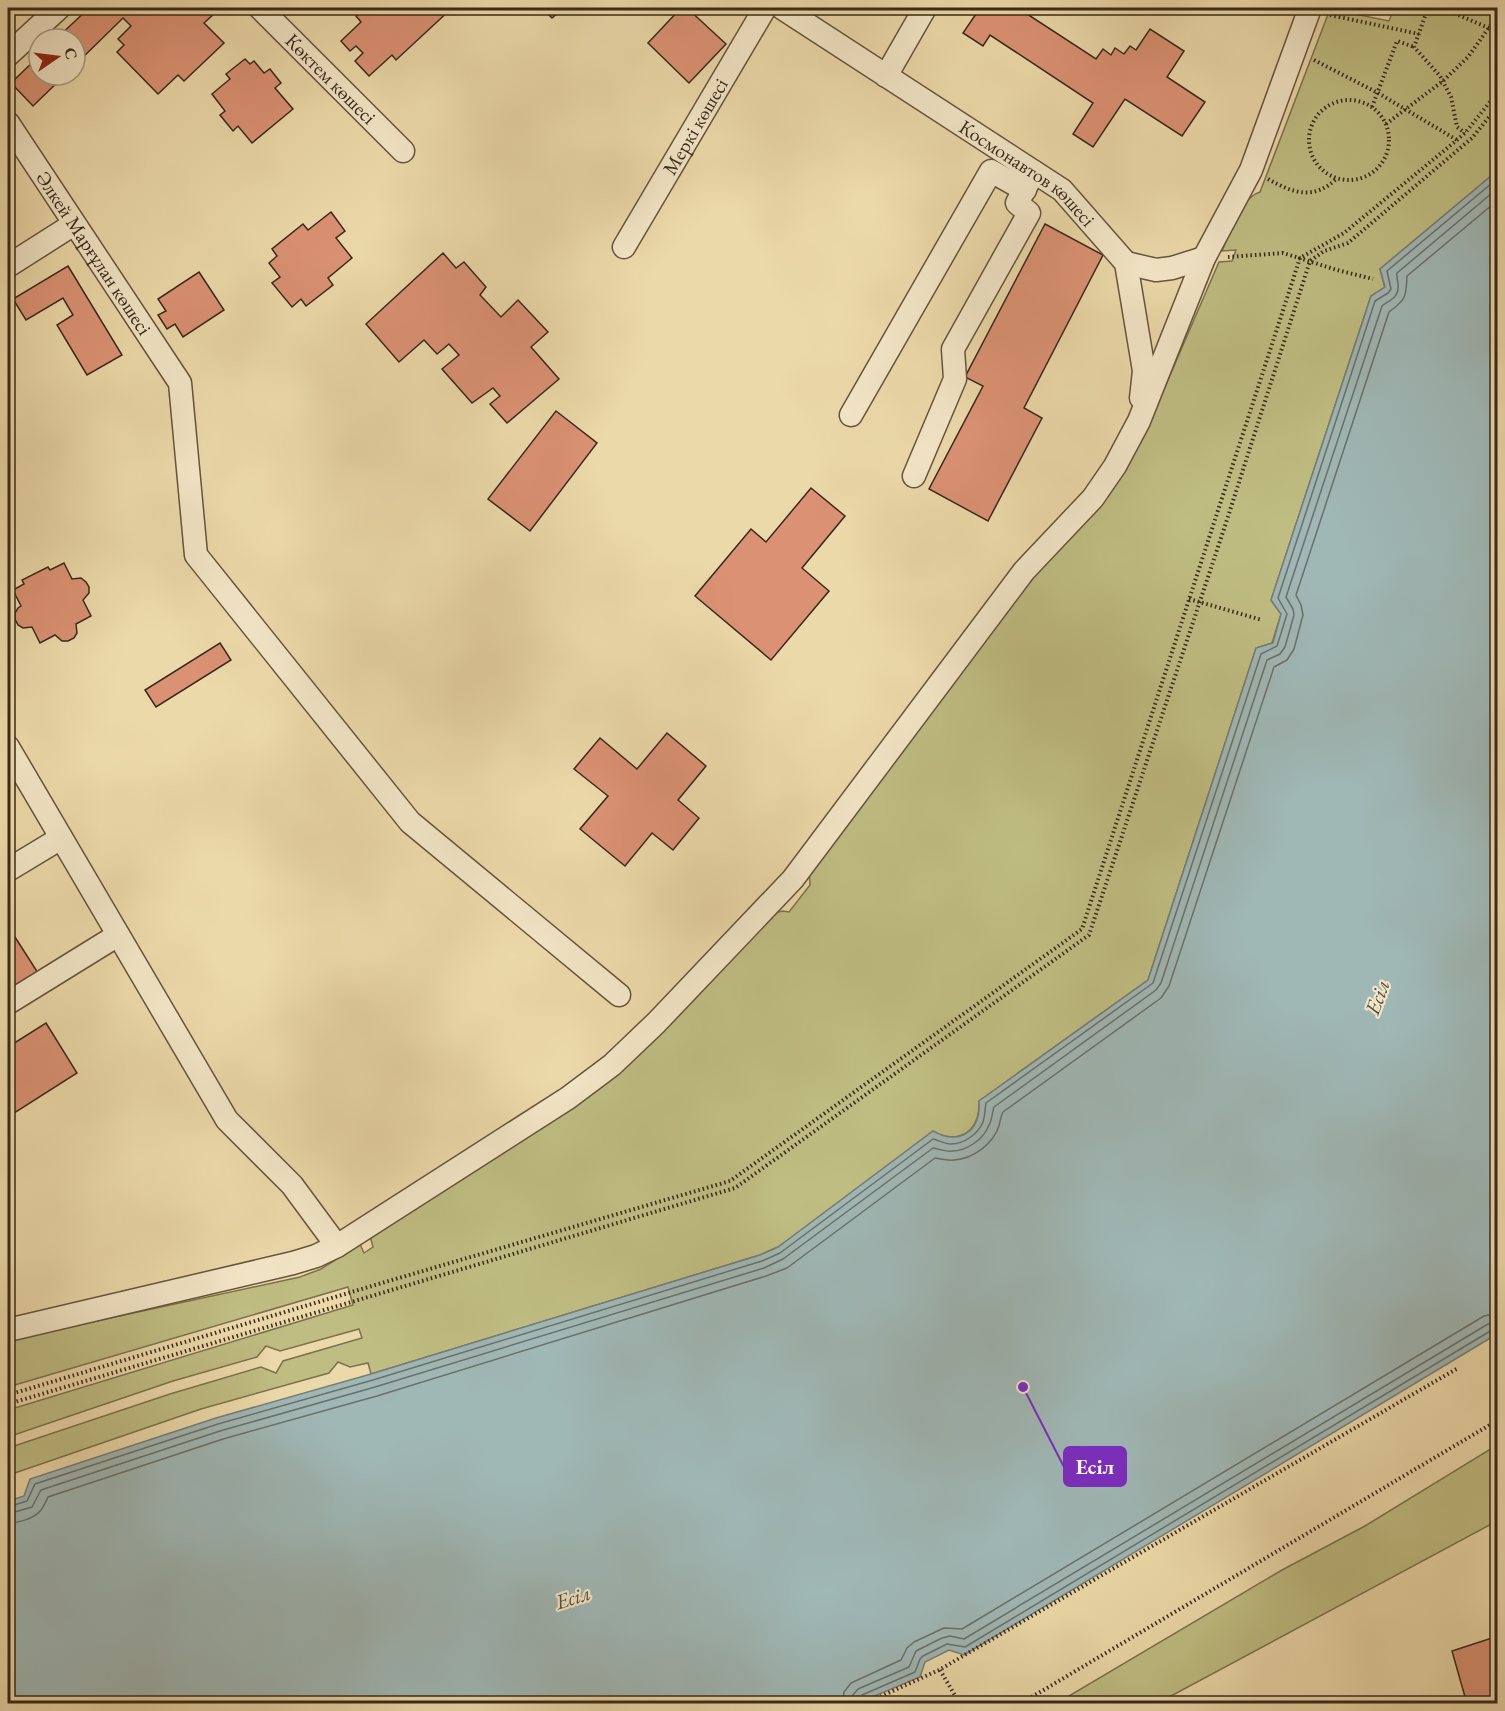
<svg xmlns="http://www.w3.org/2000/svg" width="1505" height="1711" font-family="'EB Garamond',serif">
  <rect width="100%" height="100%" fill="#ecd9a9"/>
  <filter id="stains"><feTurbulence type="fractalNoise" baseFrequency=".00333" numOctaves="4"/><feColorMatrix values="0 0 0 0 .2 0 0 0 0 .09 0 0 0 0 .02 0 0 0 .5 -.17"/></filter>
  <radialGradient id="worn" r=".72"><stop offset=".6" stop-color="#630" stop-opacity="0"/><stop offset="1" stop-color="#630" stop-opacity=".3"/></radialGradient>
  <g fill="#bfbd82" stroke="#7c724f" stroke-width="1.5">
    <path d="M 1394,8 L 1497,8 L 1497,171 L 1380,269 L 1385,288 L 1371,296 L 1271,600 L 1281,614 L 1272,643 L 1256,648 L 1148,980 L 979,1101 C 980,1124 968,1141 943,1136 L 778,1247 L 760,1255 L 371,1374 L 368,1363 L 350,1367 L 338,1362 L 329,1373 L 201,1409 L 9,1475 L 8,1469 L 8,1448 L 170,1394 L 261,1367 L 276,1373 L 283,1361 L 362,1338 L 359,1329 L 280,1351 L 266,1346 L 257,1357 L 173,1381 L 8,1437 L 8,1410 L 353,1305 L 348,1287 L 8,1387 L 8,1340 L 300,1277 L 321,1269 L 360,1244 L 364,1253 L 373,1247 L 370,1236 L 595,1089 L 770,914 L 783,911 L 789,912 L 810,885 L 809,867 L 1019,592 L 1121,475 L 1142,440 L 1219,262 L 1232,261 L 1236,250 L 1222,251 C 1230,233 1241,197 1260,192 L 1330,9 L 1389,21 Z"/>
    <path d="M 1497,1445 L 1497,1521 L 1158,1703 L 1057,1703 L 1282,1570 L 1365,1526 Z"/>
  </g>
  <path fill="#9fb7b5" stroke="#767e78" stroke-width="1.5" d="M 1497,171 L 1497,1334 L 964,1655 L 949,1650 L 925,1662 L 920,1677 L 858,1703 L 8,1703 L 8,1501 L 24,1496 L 30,1479 L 216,1418 L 371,1374 L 760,1255 L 778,1247 L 933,1131 C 960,1146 981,1131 979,1101 L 1148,980 L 1256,648 L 1273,643 L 1281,614 L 1271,600 L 1371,296 L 1385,287 L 1380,269 Z"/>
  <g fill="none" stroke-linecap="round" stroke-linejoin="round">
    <g stroke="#6c7068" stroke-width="1.5">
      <path d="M 8,1507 L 27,1501 L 35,1484 L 218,1424 L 373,1380 L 762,1261 L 780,1253 L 933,1139 C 938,1140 945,1144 951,1144 C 964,1144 978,1134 983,1122 C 985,1116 985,1109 986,1103 L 1153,983 L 1261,654 L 1277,646 L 1287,614 L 1278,598 L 1375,301 L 1388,293 L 1391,289 L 1387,271 L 1498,178"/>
      <path d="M 8,1514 L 32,1507 L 41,1490 L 220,1431 L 375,1387 L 764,1268 L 783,1259 L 933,1148 C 939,1149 946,1152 952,1151 C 967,1151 984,1139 989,1125 C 992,1120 992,1113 994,1107 L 1156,990 L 1161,983 L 1267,660 L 1280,654 L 1285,647 L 1294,615 L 1293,609 L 1286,597 L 1382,306 C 1388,301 1398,298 1398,288 C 1399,283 1396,278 1397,273 L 1498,188"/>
      <path d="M 8,1523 C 18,1523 34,1519 41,1510 C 44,1506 46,1501 48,1497 L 223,1439 L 377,1396 L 766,1276 L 787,1268 L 935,1158 C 941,1159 948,1161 954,1160 C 973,1159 993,1144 999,1126 C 1000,1121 1001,1116 1003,1112 L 1161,998 L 1169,986 L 1274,667 L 1287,660 L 1294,649 L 1303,615 L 1301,605 L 1296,595 L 1389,312 C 1407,299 1406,296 1407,276 L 1498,200"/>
      <path d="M 842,1704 L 844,1692 L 851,1683 L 901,1660 L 907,1648 L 914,1642 L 944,1628 L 962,1629 L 1484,1316 L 1498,1313"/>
      <path d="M 851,1704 L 852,1696 L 858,1689 L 909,1667 L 916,1651 L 942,1638 L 950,1636 L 964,1639 L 1488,1324 L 1498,1322"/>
      <path d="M 858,1704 L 859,1699 L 862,1695 L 915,1672 L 920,1659 L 923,1656 L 947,1644 L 965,1647 L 1492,1330 L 1498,1329"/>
    </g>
  </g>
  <g fill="#db9274" stroke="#39281c" stroke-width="1.5">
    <path d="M 89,8 L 209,8 L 215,13 L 204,23 L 224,43 L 184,81 L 178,75 L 158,94 L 117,52 L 124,45 L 118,39 L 131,26 L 123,18 L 75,65 L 75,39 L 56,39 Z"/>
    <path d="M 366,8 L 452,8 L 396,60 L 392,55 L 369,76 L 355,61 L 363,53 L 356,46 L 350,51 L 341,41 L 361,22 L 356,16 Z"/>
    <path d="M 542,8 L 564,8 L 552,18 Z"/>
    <path d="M 681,8 L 687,8 L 726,44 L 689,83 L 648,43 Z"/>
    <path d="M 980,8 L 1018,8 L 1096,59 L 1103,49 L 1111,55 L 1115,48 L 1124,54 L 1130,46 L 1136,50 L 1150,29 L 1184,51 L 1167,77 L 1205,102 L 1182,136 L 1125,99 L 1093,147 L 1073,134 L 1093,103 L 990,35 L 983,46 L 963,33 Z"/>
    <path d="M 39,56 L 39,75 L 65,75 L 33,106 L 11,83 Z"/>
    <path d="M 245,59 L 250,64 L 254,61 L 264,73 L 270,69 L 281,83 L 275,88 L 293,109 L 252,143 L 238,126 L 233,131 L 220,115 L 225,111 L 212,94 L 230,79 L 226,74 Z"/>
    <path d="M 331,212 L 345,231 L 336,238 L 352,258 L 328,278 L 333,285 L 306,306 L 301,299 L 292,307 L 272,283 L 280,277 L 269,263 L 277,256 L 272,249 L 303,224 L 308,230 Z"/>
    <path d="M 1045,224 L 1103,255 L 1024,408 L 1042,418 L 988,521 L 929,489 L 983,386 L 965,377 Z"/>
    <path d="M 443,253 L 456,268 L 464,262 L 486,287 L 480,295 L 501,317 L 518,300 L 548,332 L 531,347 L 559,379 L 507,423 L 490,404 L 500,396 L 493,388 L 472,403 L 442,369 L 459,355 L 449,344 L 437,354 L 424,340 L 399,362 L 366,324 Z"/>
    <path d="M 68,266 L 122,355 L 87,375 L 57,325 L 73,315 L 63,298 L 26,320 L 13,299 Z"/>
    <path d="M 199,272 L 224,310 L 183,337 L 175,324 L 167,329 L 158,315 L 166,311 L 158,299 Z"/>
    <path d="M 556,411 L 597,443 L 530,531 L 488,499 Z"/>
    <path d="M 811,488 L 845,516 L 802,568 L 829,591 L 771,660 L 695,596 L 751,529 L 766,542 Z"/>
    <path d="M 64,563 L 72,579 L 81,578 L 86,582 L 89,587 L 89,593 L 83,600 L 91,616 L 76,624 L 77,633 L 74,638 L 68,641 L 62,641 L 55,635 L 40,643 L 32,627 L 23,628 L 18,625 L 15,619 L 15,613 L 18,608 L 21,606 L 13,590 L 24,584 L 22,580 L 48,567 L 50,570 Z"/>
    <path d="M 220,643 L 231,660 L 156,707 L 145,690 Z"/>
    <path d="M 667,733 L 706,766 L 678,800 L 699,818 L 673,850 L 652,833 L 625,866 L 580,829 L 608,796 L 574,769 L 600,738 L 637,769 Z"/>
    <path d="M 13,934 L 40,976 L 20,1008 L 8,1016 L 8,938 Z"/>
    <path d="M 46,1023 L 77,1073 L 8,1117 L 8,1047 Z"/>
    <path d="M 1498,1636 L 1498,1704 L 1467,1704 L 1452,1651 Z"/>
  </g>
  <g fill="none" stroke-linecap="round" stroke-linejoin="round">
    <defs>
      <g id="minor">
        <path id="s1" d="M 260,8 L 403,151"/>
        <path id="s2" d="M 782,8 L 1062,190 L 1126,263 L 1144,371 L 1141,398"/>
        <path d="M 8,55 L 59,8"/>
        <path d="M 886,76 L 925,8"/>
        <path id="s3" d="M 8,123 L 180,383 L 196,555 L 410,822 L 619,995"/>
        <path id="s4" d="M 624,247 L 765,8"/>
        <path d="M 1126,263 L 1156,270 L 1172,268 L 1204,258"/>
        <path d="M 8,266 L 74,224"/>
        <path d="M 851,415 L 991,171 L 1025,190"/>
        <path d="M 914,476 L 955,379 L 953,349 L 1029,213 L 1017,203 L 1034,172"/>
        <path d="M 8,747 L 227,1120 L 292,1185 L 337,1246"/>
        <path d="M 8,870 L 61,838"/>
        <path d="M 8,1003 L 118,935"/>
        <path d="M 8,1330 L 293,1263 L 316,1256 L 337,1246 L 568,1098 L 612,1065 L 656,1023 L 793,879 L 1024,571 L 1093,498 L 1115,466 L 1139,421 L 1204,258 L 1251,170 L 1310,8"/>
      </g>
    </defs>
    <use href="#minor" stroke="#66543f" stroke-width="25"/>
    <g stroke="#39281c" stroke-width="4" stroke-dasharray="1.5 3" stroke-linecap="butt">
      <path d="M 1428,8 L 1414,47 L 1440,76 L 1451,97 L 1457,127 L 1465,133"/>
      <path d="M 1442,8 L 1498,32"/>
      <path d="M 1330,15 L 1419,34"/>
      <path d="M 1314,60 L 1378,93 L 1457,140"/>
      <circle cx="1349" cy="140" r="40"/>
      <path d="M 1372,107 L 1397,41 L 1414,47"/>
      <path d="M 1386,124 L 1443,81 L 1468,57 L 1498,15"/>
      <path d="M 1268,179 C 1293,193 1314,201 1337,178"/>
      <path d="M 1228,257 L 1283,253 L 1337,270 L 1373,279"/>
      <path d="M 1189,599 L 1262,620"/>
      <path d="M 8,1395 L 375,1285 L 730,1181 L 1082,929 L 1300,258 L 1344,233 L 1457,140 L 1465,133 L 1498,92"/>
      <path d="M 8,1404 L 735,1188 L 1089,935 L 1224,529 L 1310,261 L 1324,251 L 1348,243 L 1472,138 L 1498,106"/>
      <path d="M 940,1670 L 960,1704"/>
      <path d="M 864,1704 L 939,1670 L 1458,1368"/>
      <path d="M 1020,1704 L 1498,1420"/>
    </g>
    <use href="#minor" stroke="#f3e6c7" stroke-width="22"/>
  </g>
  <g text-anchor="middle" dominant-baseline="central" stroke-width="4.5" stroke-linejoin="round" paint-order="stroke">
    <g font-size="20" fill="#39281c" stroke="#f3e6c7">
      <text stroke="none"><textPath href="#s1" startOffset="100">Көктем көшесі</textPath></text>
      <text stroke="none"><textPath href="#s4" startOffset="140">Меркі көшесі</textPath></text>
      <text stroke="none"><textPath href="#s2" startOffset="296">Космонавтов көшесі</textPath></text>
      <text stroke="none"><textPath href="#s3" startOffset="156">Әлкей Марғұлан көшесі</textPath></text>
    </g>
    <g font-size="21" font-style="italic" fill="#524c42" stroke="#f3e6c7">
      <text transform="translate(1377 997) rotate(-70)">Есіл</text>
      <text transform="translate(573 1597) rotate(-18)">Есіл</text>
    </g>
  </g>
  <path fill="none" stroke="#7b2cbf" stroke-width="2" d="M1023 1387L1064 1467"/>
  <circle fill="#7b2cbf" stroke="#f3e6c7" stroke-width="2" cx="1023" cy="1387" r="6"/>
  <rect fill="#7b2cbf" stroke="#7b2cbf" stroke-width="2" x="1064" y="1447" width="62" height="39" rx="6"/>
  <g font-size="21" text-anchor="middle" font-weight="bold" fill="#fff">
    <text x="1095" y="1474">Есіл</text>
  </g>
  <rect width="1505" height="1711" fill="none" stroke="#ecd9a9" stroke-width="30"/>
  <rect x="9" y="9" width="1487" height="1693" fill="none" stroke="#39281c" stroke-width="3"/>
  <rect x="15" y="15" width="1475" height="1681" fill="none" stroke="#39281c" stroke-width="1.5"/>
  <g transform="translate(57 57) rotate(76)"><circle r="28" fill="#f3e6c7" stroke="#a99a83" stroke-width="1.5"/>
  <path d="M0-4.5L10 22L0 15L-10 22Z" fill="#8f2418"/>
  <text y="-9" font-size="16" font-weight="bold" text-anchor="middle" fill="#39281c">С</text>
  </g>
  <rect width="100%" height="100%" filter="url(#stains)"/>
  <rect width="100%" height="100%" fill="url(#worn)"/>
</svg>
